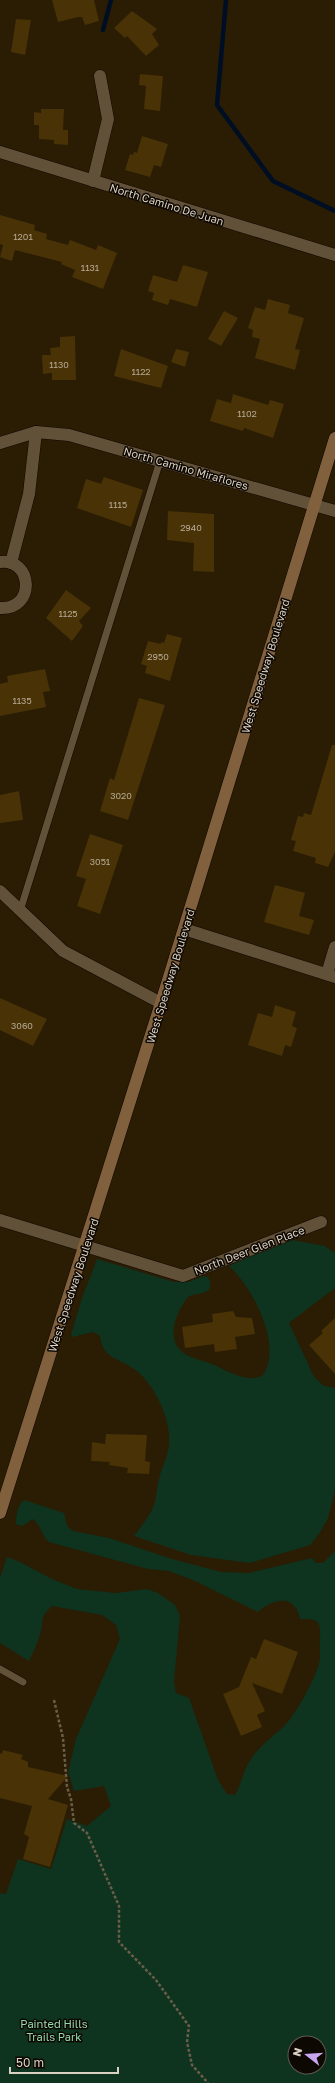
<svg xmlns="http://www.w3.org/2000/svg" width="335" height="2083" font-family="'Golos Text',sans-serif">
  <rect width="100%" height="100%" fill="#2a1d04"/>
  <g fill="#0e331f" fill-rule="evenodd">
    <path d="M 292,1240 L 325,1246 L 335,1253 L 335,1288 L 289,1323 L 314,1377 L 324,1386 L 335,1388 L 335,1490 L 328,1518 L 319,1534 L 310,1545 L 250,1563 L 191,1555 L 134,1536 C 141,1526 150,1516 154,1505 C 157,1495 157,1485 160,1475 C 163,1464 169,1454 169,1443 C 171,1420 155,1386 138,1372 C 122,1358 103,1361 100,1336 L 93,1332 L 73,1337 L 71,1335 L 82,1298 L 97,1259 L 174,1282 L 188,1282 L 204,1276 L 208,1277 C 217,1296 197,1292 188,1297 C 176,1312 164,1341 185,1354 C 193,1359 205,1361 214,1365 C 227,1371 250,1384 263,1375 C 283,1345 253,1288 229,1266 L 279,1243 Z"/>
    <path d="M 24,1500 L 64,1513 L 67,1526 L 73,1531 L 109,1538 L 172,1559 L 221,1572 L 249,1573 L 312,1558 L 316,1563 L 323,1563 L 335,1551 L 335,2083 L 0,2083 L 0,1893 L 6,1894 L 18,1859 L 51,1869 L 67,1819 L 87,1826 L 111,1806 L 104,1786 L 74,1791 L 68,1772 L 76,1739 L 120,1639 L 116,1625 L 102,1615 L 52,1606 C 38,1619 45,1619 40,1634 C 38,1643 33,1652 29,1661 L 0,1643 L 0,1578 L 7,1557 L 20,1562 L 52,1579 L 77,1589 L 116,1593 L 147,1589 L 158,1593 L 175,1605 L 180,1616 L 174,1681 L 176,1693 L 189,1698 L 218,1780 L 227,1794 L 235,1795 C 241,1785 243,1772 249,1762 C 259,1745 275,1736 287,1723 C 298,1710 314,1680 319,1664 C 321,1656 319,1647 320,1639 C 321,1620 318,1619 300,1619 C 299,1616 298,1610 295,1607 C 286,1594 266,1604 258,1612 L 195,1581 L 169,1571 L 148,1569 L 49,1542 C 41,1536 42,1526 33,1519 L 22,1526 L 16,1524 C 16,1516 17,1506 24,1500 ZM 295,2043 L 319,2043 L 319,2067 L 295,2067 Z"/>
  </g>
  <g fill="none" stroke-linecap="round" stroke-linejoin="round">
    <g stroke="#000e23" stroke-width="4.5">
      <path d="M 226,0 L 217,105 L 273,181 L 335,211"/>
      <path d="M 103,30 L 111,0"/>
    </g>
  </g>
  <g fill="#483206">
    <path d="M 52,0 L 94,0 L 99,21 L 85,25 L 82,17 L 78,17 L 58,22 Z"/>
    <path d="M 132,11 L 157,29 L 152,34 L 159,45 L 146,56 L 127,36 L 125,38 L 114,28 Z"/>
    <path d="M 16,19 L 31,20 L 25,55 L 11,52 Z"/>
    <path d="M 140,74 L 163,76 L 160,111 L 144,109 L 146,86 L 139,85 Z"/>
    <path d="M 41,109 L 64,109 L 63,130 L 68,130 L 68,145 L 54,144 L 54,140 L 39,139 L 39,125 L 34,125 L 34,112 L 41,113 Z"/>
    <path d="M 142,136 L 168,144 L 161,167 L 154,165 L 150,177 L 125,170 L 130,154 L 133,155 L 134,152 L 137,153 Z"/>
    <path d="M 0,215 L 35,225 L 34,230 L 47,234 L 46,239 L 68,245 L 70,240 L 96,250 L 98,245 L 117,253 L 103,289 L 72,277 L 75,270 L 61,264 L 62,262 L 15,250 L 12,261 L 0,257 L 3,245 L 0,244 Z"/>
    <path d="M 183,265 L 208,272 L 197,307 L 170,299 L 168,305 L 152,300 L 154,293 L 148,291 L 153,275 L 177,282 Z"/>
    <path d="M 268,299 L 290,305 L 288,313 L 304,318 L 295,349 L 300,350 L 295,370 L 255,358 L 260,339 L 252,337 L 253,330 L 248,328 L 255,307 L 265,310 Z"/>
    <path d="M 224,311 L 238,318 L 221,346 L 208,339 Z"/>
    <path d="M 75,336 L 76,380 L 52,380 L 52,373 L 43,374 L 42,355 L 51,355 L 50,348 L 60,347 L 60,337 Z"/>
    <path d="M 121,349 L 168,366 L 161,388 L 114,376 Z"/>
    <path d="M 176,349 L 189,352 L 185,367 L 171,362 Z"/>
    <path d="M 233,394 L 268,405 L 270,400 L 284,404 L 273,438 L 244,428 L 243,431 L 210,421 L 217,399 L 231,403 Z"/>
    <path d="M 104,477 L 143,490 L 131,527 L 77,508 L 86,479 L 101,484 Z"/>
    <path d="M 168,511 L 214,514 L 214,572 L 193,571 L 194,543 L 167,540 Z"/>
    <path d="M 66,590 L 91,608 L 79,621 L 83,626 L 72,641 L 46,618 Z"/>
    <path d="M 167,634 L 182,638 L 170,681 L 145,673 L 147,666 L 141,664 L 148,641 L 161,644 L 161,642 L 164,643 Z"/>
    <path d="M 45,669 L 50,691 L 43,692 L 46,707 L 0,716 L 0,684 L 8,682 L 7,676 Z"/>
    <path d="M 139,698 L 165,705 L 128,820 L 100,811 L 110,778 L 114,780 Z"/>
    <path d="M 332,745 L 335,745 L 335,852 L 328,867 L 315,863 L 316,858 L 293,851 L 296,841 L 291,840 L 298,816 L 303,817 L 304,813 L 311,815 Z"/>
    <path d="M 19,791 L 23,820 L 0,823 L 0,795 Z"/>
    <path d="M 90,834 L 123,845 L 100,914 L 77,906 L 86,879 L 76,876 Z"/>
    <path d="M 275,885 L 305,893 L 299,916 L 314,920 L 309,935 L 264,922 Z"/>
    <path d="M 0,998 L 47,1019 L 33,1046 L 0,1030 Z"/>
    <path d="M 275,1005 L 296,1012 L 292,1026 L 297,1028 L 291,1047 L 285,1045 L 282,1056 L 248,1045 L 258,1013 L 272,1017 Z"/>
    <path d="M 233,1311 L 236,1317 L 252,1318 L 255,1334 L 235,1337 L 237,1349 L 215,1352 L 214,1344 L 185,1348 L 182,1327 L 213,1322 L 212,1314 Z"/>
    <path d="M 335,1318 L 335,1374 L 309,1345 L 323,1333 L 321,1331 Z"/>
    <path d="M 106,1434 L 147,1435 L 145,1461 L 150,1462 L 149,1474 L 127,1473 L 128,1468 L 109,1465 L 110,1462 L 91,1461 L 92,1442 L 105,1444 Z"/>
    <path d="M 264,1639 L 298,1652 L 282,1694 L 252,1683 L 265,1711 L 257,1715 L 262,1727 L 241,1736 L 223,1694 L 239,1687 L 251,1657 L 256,1659 Z"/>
    <path d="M 3,1750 L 23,1755 L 21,1759 L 28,1762 L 28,1767 L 68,1776 L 48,1799 L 68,1805 L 50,1867 L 23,1859 L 29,1837 L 24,1834 L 32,1806 L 0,1798 L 0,1753 L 2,1754 Z"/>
  </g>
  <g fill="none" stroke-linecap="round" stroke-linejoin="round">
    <defs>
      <g id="lane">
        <path d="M 20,911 L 160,461"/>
        <path d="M 0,1669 L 23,1682"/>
      </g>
      <g id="street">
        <path d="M 0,152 L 335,255"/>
        <path d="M 93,181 L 108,119 L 100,76"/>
        <path d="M 0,443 L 36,432 L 69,435 L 335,511"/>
        <path d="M 0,562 C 33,558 36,610 0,608"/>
        <path d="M 11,563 L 29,494 L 36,432"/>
        <path d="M 0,891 L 63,951 L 161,1003"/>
        <path d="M 184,929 L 335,977"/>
        <path d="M 327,974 L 335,947"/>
        <path d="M 0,1220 L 183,1276 L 321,1222"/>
      </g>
      <path id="secondary" d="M 0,1513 L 161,1003 L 335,438"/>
    </defs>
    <use href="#lane" stroke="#120600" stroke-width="8"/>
    <use href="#street" stroke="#120600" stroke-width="13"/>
    <use href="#secondary" stroke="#120600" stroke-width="13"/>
    <path stroke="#695e49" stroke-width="2.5" stroke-dasharray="3 2" stroke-linecap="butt" d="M 54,1700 L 63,1738 L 67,1787 L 71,1799 L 74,1823 L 87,1833 L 119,1906 L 119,1942 L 156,1980 L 189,2026 L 187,2042 L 192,2065 L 208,2083"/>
    <use href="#lane" stroke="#615138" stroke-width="7"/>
    <use href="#street" stroke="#615138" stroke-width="12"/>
    <use href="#secondary" stroke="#80603d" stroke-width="12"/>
  </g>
  <g text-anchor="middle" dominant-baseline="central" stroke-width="3" stroke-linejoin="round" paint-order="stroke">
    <g font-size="9" fill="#b6a994">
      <text x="23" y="236">1201</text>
      <text x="90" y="267">1131</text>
      <text x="59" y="364">1130</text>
      <text x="141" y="371">1122</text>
      <text x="247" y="413">1102</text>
      <text x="118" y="504">1115</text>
      <text x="191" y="527">2940</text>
      <text x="68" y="613">1125</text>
      <text x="158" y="656">2950</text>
      <text x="22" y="700">1135</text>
      <text x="121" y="795">3020</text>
      <text x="100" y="861">3051</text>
      <text x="22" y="1025">3060</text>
    </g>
    <g font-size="11" fill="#dad1c3" stroke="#0e0802">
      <text transform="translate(167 204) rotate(17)">North Camino De Juan</text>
      <text transform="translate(186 468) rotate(16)">North Camino Miraflores</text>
      <text transform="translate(265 666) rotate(-73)">West Speedway Boulevard</text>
      <text transform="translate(170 976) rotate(-73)">West Speedway Boulevard</text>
      <text transform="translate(249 1250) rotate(-21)">North Deer Glen Place</text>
      <text transform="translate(73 1285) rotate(-72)">West Speedway Boulevard</text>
    </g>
    <g font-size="11" fill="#93d9ad" stroke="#0e0802">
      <text x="54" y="2023">Painted Hills<tspan x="54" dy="13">Trails Park</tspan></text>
    </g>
  </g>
  <g transform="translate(307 2055) rotate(287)"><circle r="19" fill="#0e0802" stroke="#60584f"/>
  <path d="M0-3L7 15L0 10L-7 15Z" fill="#c8a6ef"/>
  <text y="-6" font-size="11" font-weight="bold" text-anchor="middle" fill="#dad1c3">N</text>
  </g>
  <path d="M10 2067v6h108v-6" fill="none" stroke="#dad1c3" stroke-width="2"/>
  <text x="16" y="2067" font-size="12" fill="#dad1c3" stroke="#0e0802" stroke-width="3" paint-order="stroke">50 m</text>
</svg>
